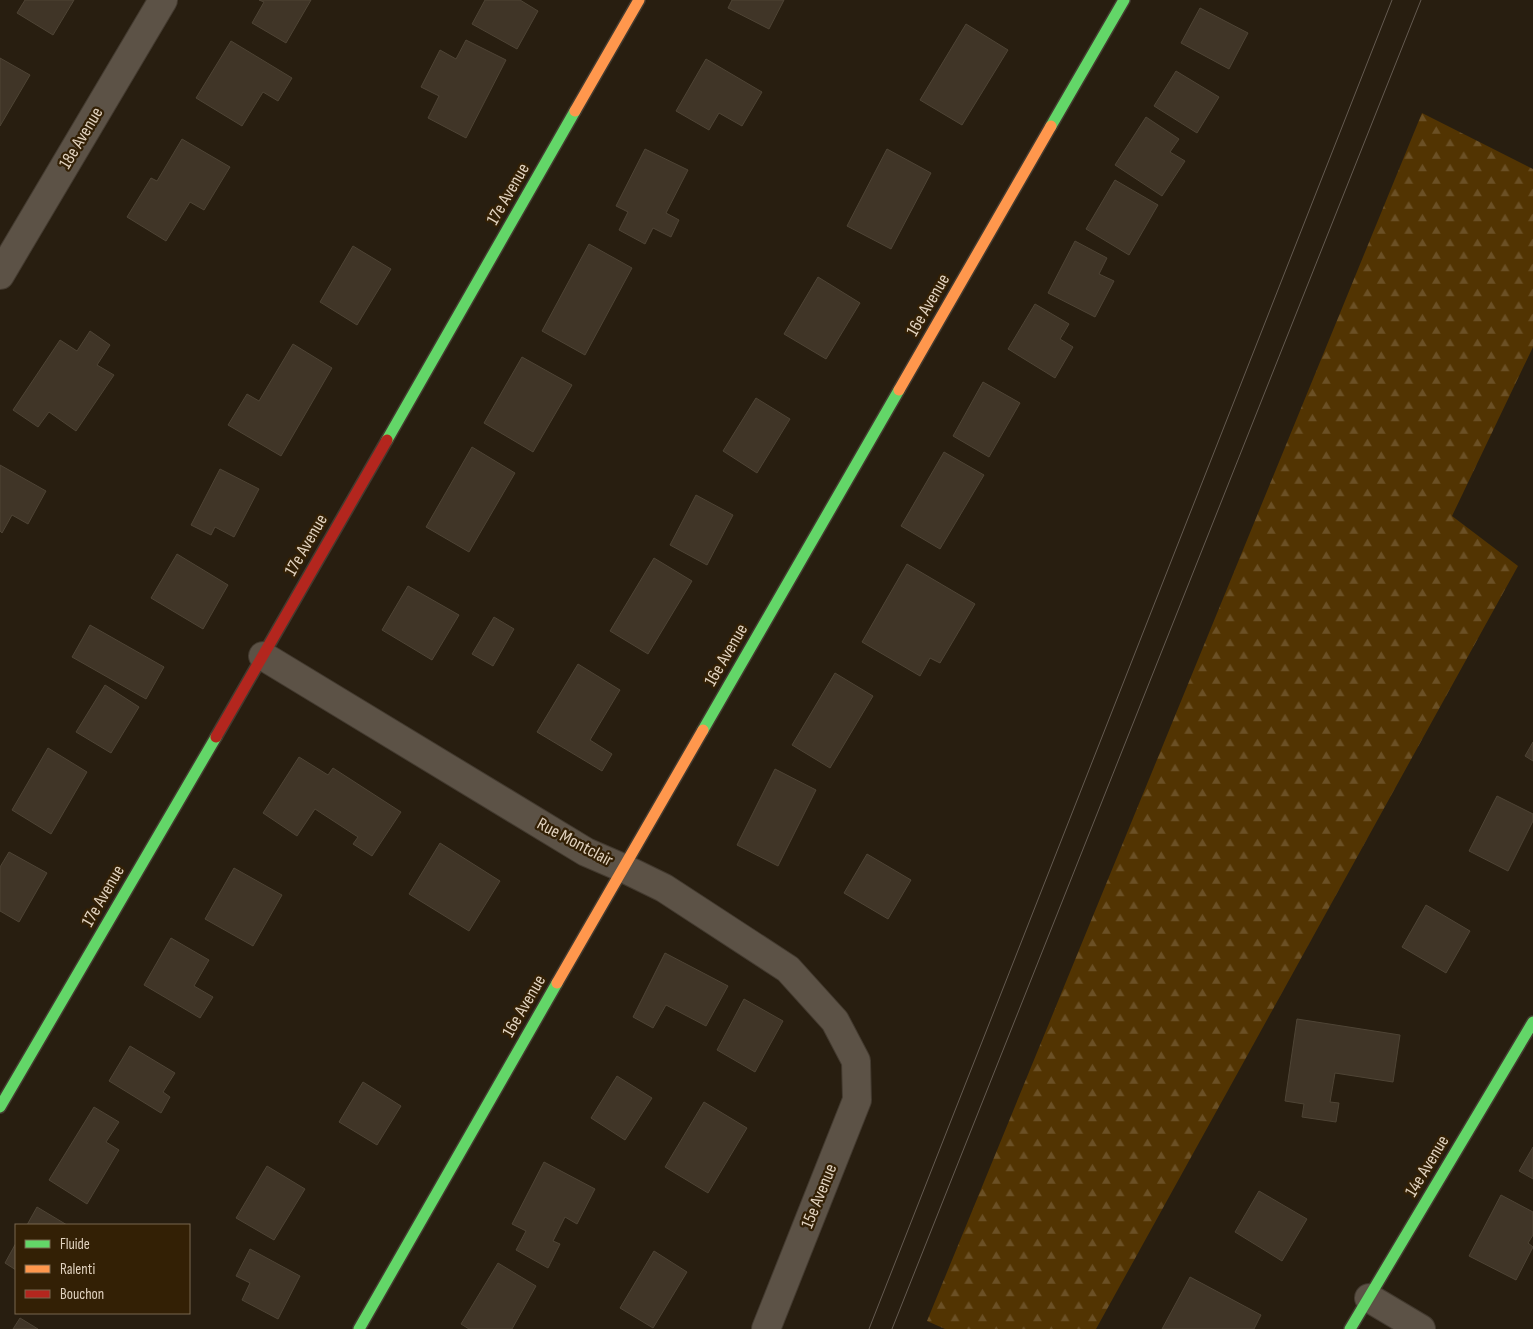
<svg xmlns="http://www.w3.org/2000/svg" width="1533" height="1329" font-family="'Sofia Sans Condensed',sans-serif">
  <defs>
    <pattern id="forest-firs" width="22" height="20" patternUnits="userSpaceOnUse" patternTransform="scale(1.25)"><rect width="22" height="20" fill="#523402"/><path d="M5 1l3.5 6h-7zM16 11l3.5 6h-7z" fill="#6b5025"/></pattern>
  </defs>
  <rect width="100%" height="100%" fill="#281e10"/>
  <path fill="url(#forest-firs)" d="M 1422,113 L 1533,169 L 1533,347 L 1452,516 L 1518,566 L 1096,1329 L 945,1329 L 927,1321 Z"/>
  <g fill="#403527" stroke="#4e4435">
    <path d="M 25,0 L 74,0 L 53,35 L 17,13 Z"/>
    <path d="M 259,0 L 311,0 L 286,43 L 252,23 L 264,2 Z"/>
    <path d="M 485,0 L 520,0 L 538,11 L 517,49 L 472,24 Z"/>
    <path d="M 732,0 L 784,0 L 769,29 L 728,8 Z"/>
    <path d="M 1200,8 L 1248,33 L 1229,69 L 1181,43 Z"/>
    <path d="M 966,24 L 1008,50 L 962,125 L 920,100 Z"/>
    <path d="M 466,40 L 506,60 L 466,138 L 428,118 L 439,96 L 421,87 L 440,50 L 456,59 Z"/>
    <path d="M 231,41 L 292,78 L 278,101 L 263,92 L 242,126 L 196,98 Z"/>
    <path d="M 0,58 L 30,75 L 0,126 Z"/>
    <path d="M 706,59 L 762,92 L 742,126 L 719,113 L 709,130 L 676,111 Z"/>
    <path d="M 1176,71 L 1219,97 L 1197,133 L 1154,106 Z"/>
    <path d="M 1146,117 L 1179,139 L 1170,152 L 1185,161 L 1162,196 L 1115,165 Z"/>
    <path d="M 182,139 L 230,167 L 204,210 L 190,202 L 166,241 L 127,217 L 151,178 L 157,181 Z"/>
    <path d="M 645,149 L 688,170 L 666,213 L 679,220 L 671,237 L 653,228 L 645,244 L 619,230 L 628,212 L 616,206 Z"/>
    <path d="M 887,149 L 931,173 L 891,249 L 847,226 Z"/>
    <path d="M 1115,180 L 1158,205 L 1129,255 L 1086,229 Z"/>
    <path d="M 1075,241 L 1107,258 L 1099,274 L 1114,281 L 1095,317 L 1048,293 Z"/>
    <path d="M 589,244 L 632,268 L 585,355 L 542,331 Z"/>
    <path d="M 353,246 L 391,269 L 357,325 L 320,302 Z"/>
    <path d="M 818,277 L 860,303 L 826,359 L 784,334 Z"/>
    <path d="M 1035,304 L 1069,324 L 1060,339 L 1073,347 L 1055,378 L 1008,349 Z"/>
    <path d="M 90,331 L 110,345 L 97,365 L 114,375 L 76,431 L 49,412 L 38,427 L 13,410 L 60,340 L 77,351 Z"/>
    <path d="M 293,344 L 332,368 L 281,456 L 228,425 L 247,394 L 259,401 Z"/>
    <path d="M 522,357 L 572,385 L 533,452 L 484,423 Z"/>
    <path d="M 983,382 L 1020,403 L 989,457 L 953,436 Z"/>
    <path d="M 756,398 L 790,419 L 757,473 L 723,451 Z"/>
    <path d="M 472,447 L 515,473 L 469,552 L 426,527 Z"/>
    <path d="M 944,452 L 984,475 L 940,549 L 901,526 Z"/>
    <path d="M 0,465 L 46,491 L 28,524 L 12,515 L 2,533 L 0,531 Z"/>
    <path d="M 220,469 L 259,489 L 234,537 L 215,527 L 211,535 L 191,525 Z"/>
    <path d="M 696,495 L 733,515 L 707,565 L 670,545 Z"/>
    <path d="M 177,554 L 228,585 L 203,629 L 151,598 Z"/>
    <path d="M 654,558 L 692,581 L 648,654 L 610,631 Z"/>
    <path d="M 907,564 L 975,604 L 940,663 L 930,658 L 920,676 L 862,642 Z"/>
    <path d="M 408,586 L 459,615 L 432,660 L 382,630 Z"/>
    <path d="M 494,617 L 514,629 L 493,666 L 472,654 Z"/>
    <path d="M 90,625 L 164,667 L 146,699 L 72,657 Z"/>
    <path d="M 578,664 L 620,690 L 590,740 L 612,754 L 602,771 L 537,732 Z"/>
    <path d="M 835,673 L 873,696 L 830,768 L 792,745 Z"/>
    <path d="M 105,685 L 139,707 L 111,753 L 76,732 Z"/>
    <path d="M 1533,742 L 1533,761 L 1525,756 Z"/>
    <path d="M 48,748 L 87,772 L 51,834 L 12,810 Z"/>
    <path d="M 299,757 L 328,775 L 333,768 L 401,812 L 372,856 L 353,844 L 358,837 L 315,809 L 297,836 L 263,813 Z"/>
    <path d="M 775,769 L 816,790 L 778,866 L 737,845 Z"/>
    <path d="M 1497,796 L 1533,814 L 1533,821 L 1508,871 L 1469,851 Z"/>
    <path d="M 440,843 L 500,881 L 469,931 L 409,894 Z"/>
    <path d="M 9,852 L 47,873 L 19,922 L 0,911 L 0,867 Z"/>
    <path d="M 867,854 L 911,880 L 888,919 L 844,893 Z"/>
    <path d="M 234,868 L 282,895 L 253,946 L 205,919 Z"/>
    <path d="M 1426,905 L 1470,931 L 1446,973 L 1402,947 Z"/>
    <path d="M 171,938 L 209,960 L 194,986 L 213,997 L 200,1018 L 144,985 Z"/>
    <path d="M 665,953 L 728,986 L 706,1026 L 666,1005 L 653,1028 L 633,1017 Z"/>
    <path d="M 744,999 L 783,1021 L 755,1072 L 717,1050 Z"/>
    <path d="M 1297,1019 L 1400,1035 L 1393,1082 L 1335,1073 L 1330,1102 L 1339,1103 L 1336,1122 L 1302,1117 L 1304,1104 L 1285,1101 Z"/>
    <path d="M 130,1046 L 175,1073 L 163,1092 L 170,1097 L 161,1113 L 109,1081 Z"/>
    <path d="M 617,1076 L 652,1098 L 625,1140 L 591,1118 Z"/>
    <path d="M 363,1082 L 401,1106 L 377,1145 L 339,1122 Z"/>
    <path d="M 704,1102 L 747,1128 L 708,1193 L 665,1167 Z"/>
    <path d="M 94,1107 L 119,1122 L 106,1142 L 119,1150 L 87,1204 L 49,1180 Z"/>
    <path d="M 1533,1147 L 1533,1179 L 1519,1171 Z"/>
    <path d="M 544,1162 L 595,1189 L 577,1224 L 565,1217 L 553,1241 L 560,1244 L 548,1268 L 516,1250 L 526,1231 L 512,1224 Z"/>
    <path d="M 267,1166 L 305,1189 L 274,1240 L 236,1218 Z"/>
    <path d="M 1259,1191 L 1307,1219 L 1282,1261 L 1235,1232 Z"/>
    <path d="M 1501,1195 L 1533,1212 L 1533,1235 L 1528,1243 L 1533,1247 L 1516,1280 L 1469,1256 Z"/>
    <path d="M 37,1207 L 67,1225 L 27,1225 Z"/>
    <path d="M 16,1243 L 16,1270 L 5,1263 Z"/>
    <path d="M 250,1249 L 300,1276 L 278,1319 L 242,1300 L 250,1283 L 236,1276 Z"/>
    <path d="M 654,1251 L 687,1272 L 653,1328 L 620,1308 Z"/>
    <path d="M 498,1263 L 536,1286 L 512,1329 L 469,1329 L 461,1324 Z"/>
    <path d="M 1190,1277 L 1261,1315 L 1254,1329 L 1162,1329 Z"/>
    <path d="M 20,1318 L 38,1329 L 13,1329 Z"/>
  </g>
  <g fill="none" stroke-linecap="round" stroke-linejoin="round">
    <defs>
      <g id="street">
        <path d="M 0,275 L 163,0"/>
        <path d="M 263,656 L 586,852 L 623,868 L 664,888 L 788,969 L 835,1021 L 856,1061 L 857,1100 L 766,1329"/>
        <path d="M 1369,1298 L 1421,1329"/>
      </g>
      <g id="fast">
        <path d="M 1051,126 L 1124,0"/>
        <path d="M 387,440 L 575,111"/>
        <path d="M 703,730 L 899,390"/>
        <path d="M 0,1107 L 216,737"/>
        <path d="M 359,1329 L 557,983"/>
        <path d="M 1350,1329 L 1533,1022"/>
      </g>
      <g id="slow">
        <path d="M 575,111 L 639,0"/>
        <path d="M 899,390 L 1051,126"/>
        <path d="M 557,983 L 703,730"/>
      </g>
      <path id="jam" d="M 216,737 L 387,440"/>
    </defs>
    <use href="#street" stroke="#433a2f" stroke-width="30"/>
    <use href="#fast" stroke="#433a2f" stroke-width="14"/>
    <use href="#slow" stroke="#433a2f" stroke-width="14"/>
    <use href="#jam" stroke="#433a2f" stroke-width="14"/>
    <use href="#street" stroke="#5c5246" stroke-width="28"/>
    <use href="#fast" stroke="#63d668" stroke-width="11"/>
    <use href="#slow" stroke="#ff974d" stroke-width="11"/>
    <use href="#jam" stroke="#b3261e" stroke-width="11"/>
    <g stroke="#645a50" stroke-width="1">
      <path d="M 869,1329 L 1392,0"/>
      <path d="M 892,1329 L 1421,0"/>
    </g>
  </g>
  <g text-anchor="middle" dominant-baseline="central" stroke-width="4.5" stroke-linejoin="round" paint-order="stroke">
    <g font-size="18" fill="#e1d2bf" stroke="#332005">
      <text transform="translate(81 138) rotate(-59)">18e Avenue</text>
      <text transform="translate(508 194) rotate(-60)">17e Avenue</text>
      <text transform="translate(928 305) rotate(-60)">16e Avenue</text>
      <text transform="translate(306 545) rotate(-60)">17e Avenue</text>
      <text transform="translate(726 655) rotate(-60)">16e Avenue</text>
      <text transform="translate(575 842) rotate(28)">Rue Montclair</text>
      <text transform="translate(103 896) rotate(-60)">17e Avenue</text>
      <text transform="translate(524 1006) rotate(-60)">16e Avenue</text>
      <text transform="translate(1427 1166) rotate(-59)">14e Avenue</text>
      <text transform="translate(819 1196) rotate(-68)">15e Avenue</text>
    </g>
  </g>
  <rect x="15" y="1224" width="175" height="90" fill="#332005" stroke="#79674f"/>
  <rect x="25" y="1240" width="25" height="8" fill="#63d668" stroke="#79674f"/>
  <text x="60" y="1249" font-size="15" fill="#e1d2bf">Fluide</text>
  <rect x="25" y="1265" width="25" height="8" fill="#ff974d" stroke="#79674f"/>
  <text x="60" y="1274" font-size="15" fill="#e1d2bf">Ralenti</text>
  <rect x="25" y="1290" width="25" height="8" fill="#b3261e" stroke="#79674f"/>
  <text x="60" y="1299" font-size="15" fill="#e1d2bf">Bouchon</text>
</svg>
